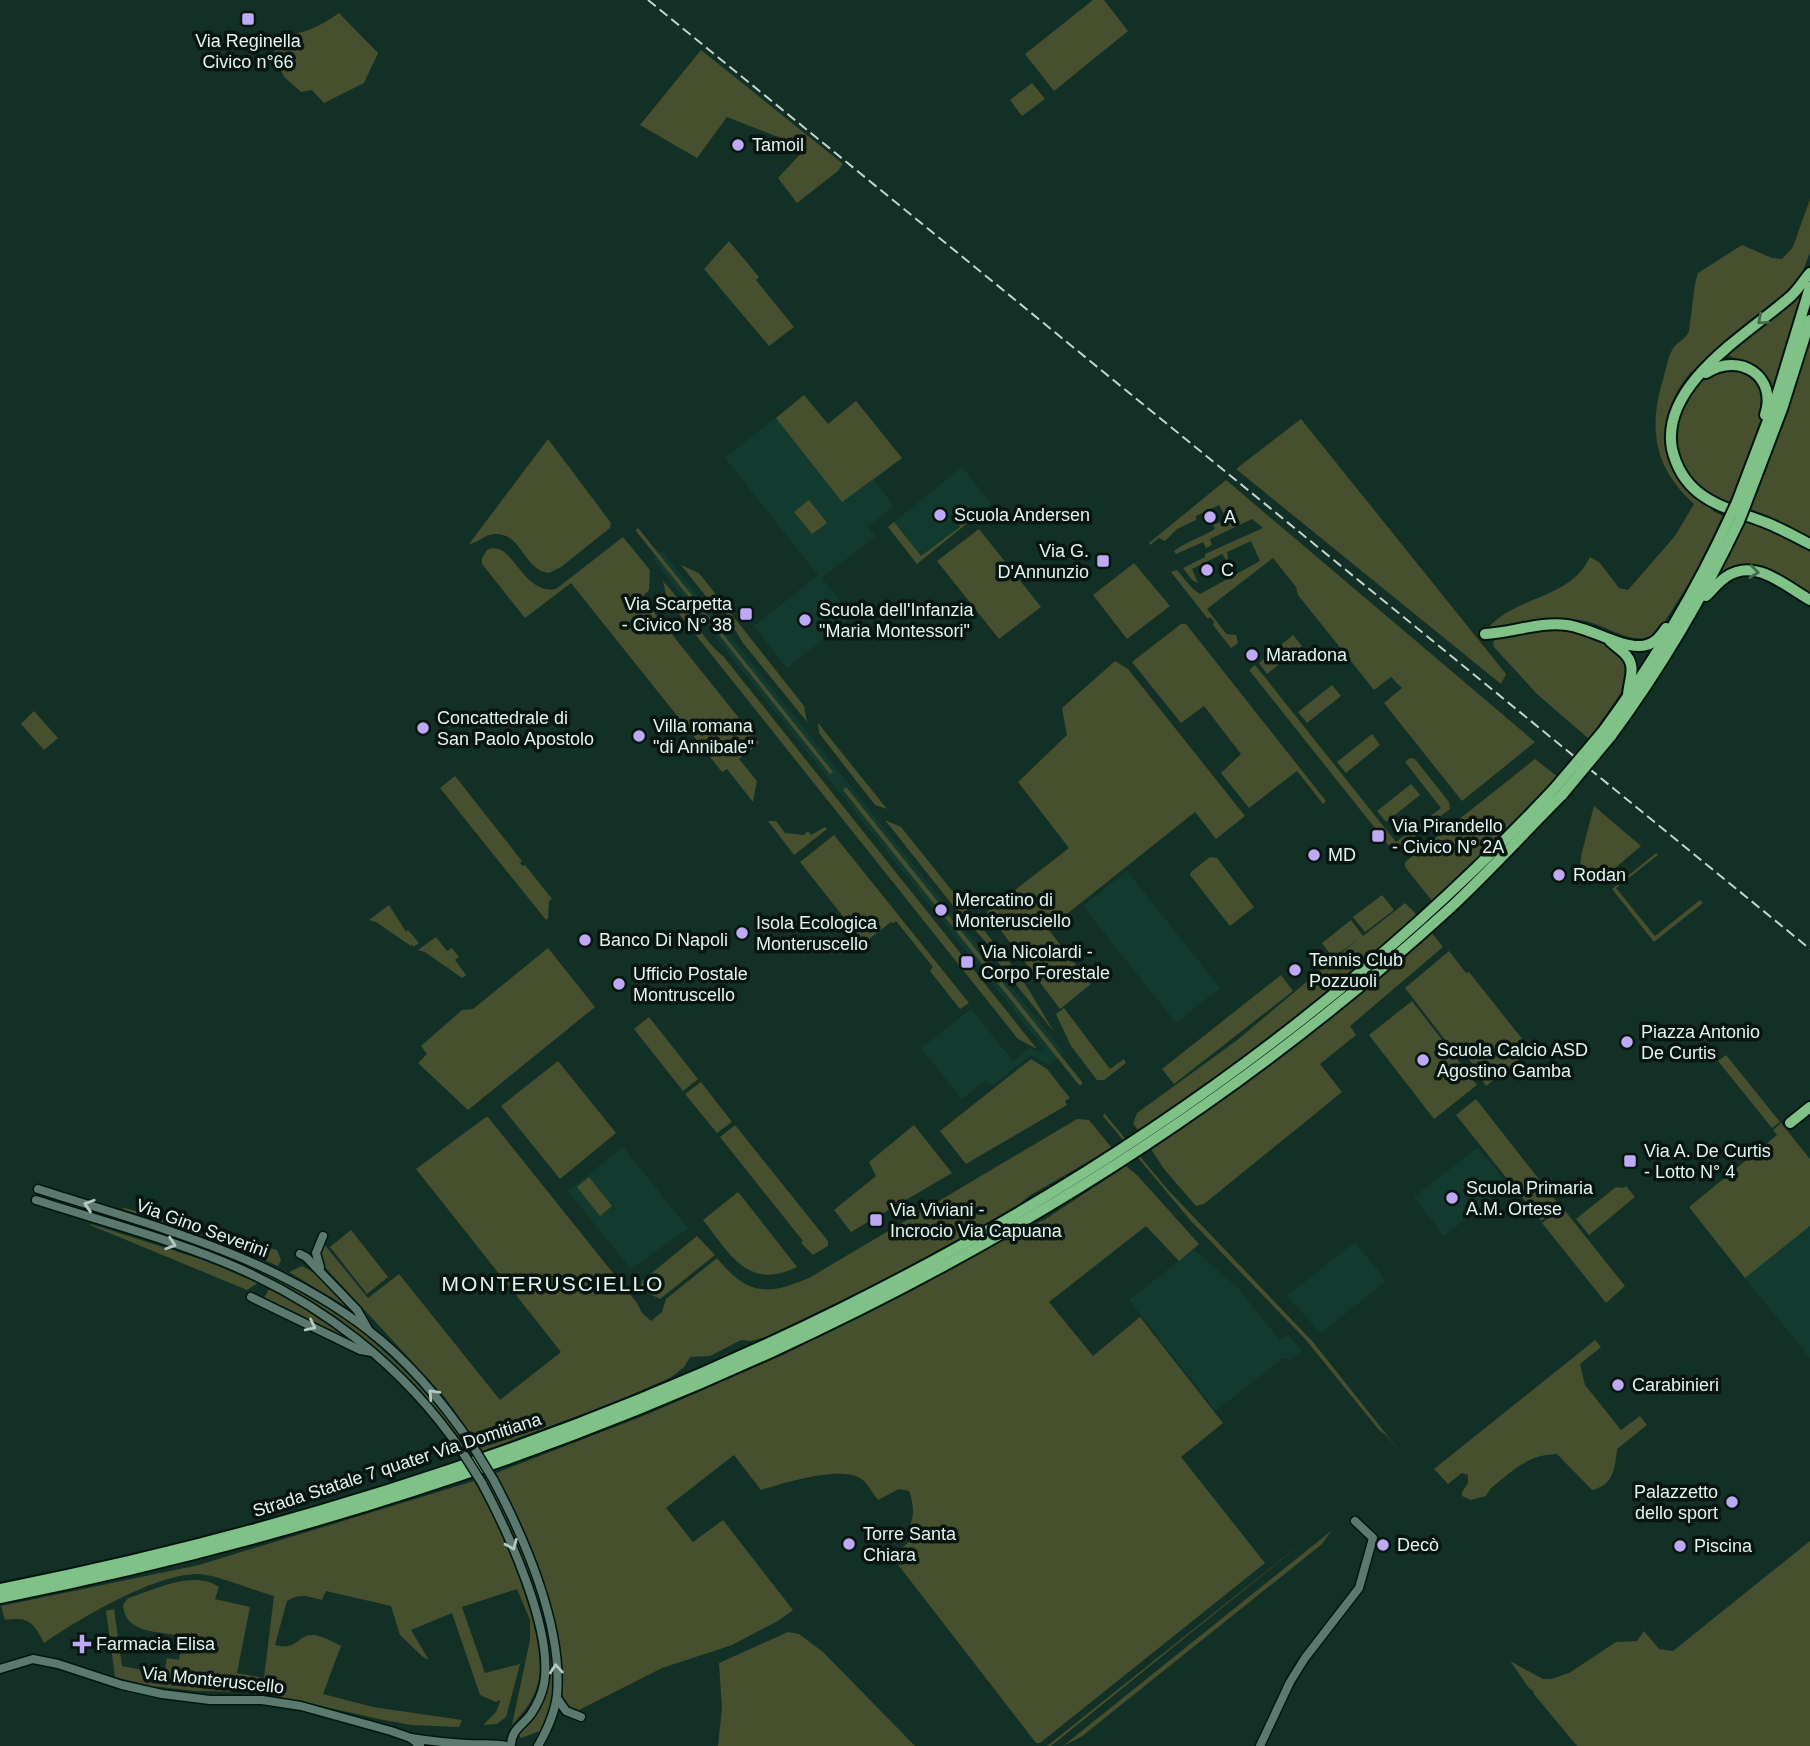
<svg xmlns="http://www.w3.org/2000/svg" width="1810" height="1746" font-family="Helvetica,sans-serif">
  <rect width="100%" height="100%" fill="#133027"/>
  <g fill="#133a2f">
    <path d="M 804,395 L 828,424 L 856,401 L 902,458 L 874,480 L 894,506 L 868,527 L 876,536 L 822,578 L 852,617 L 787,668 L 754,626 L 818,575 L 725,458 Z"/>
    <path d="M 962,467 L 991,504 L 917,564 L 888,527 Z"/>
    <path d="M 662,551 L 1064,1053 L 1049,1065 L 1031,1055 L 992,1086 L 986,1080 L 962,1099 L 921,1048 L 971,1009 L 1013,1061 L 1030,1048 L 1040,1052 L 1044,1048 L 653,559 Z"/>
    <path d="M 1127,871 L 1220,988 L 1176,1023 L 1083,906 Z"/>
    <path d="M 623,1147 L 688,1228 L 631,1269 L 568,1191 Z"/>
    <path d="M 1478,1147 L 1508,1185 L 1444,1236 L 1414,1197 Z"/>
    <path d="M 1810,1226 L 1810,1358 L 1745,1278 Z"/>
    <path d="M 1355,1242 L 1386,1281 L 1321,1333 L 1287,1296 Z"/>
    <path d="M 1194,1249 L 1237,1287 L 1280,1340 L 1288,1335 L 1302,1351 L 1290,1360 L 1283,1358 L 1216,1411 L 1129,1300 Z"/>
  </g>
  <g fill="#464f2e">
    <path d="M 1093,0 L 1104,0 L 1128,31 L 1054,91 L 1025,54 Z"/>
    <path d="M 339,13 L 378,53 L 364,83 L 324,103 L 312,90 L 301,92 L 284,77 L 274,55 L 281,34 C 303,36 322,25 339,13 Z"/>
    <path d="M 701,50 L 843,164 L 838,171 L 797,203 L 778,178 L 806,148 L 727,117 L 697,158 L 640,125 Z"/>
    <path d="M 1032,83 L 1045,99 L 1022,116 L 1010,100 Z"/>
    <path d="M 1810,199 L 1810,253 L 1798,282 L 1690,373 C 1652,418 1656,481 1714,508 L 1713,511 L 1723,516 L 1693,577 L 1660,629 C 1639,652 1610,626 1585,621 C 1545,613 1523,630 1488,628 C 1516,595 1570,600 1590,557 L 1600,563 L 1619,588 L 1628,590 L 1675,536 L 1694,504 C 1653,466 1648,428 1664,376 C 1666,368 1668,358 1672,350 C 1676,342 1686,340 1689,331 L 1695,284 L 1698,273 L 1742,245 L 1772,258 L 1782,259 L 1793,247 Z"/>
    <path d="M 729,241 L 759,277 L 756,280 L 794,327 L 769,346 L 704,269 Z"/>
    <path d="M 1803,288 L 1804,290 L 1772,395 L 1743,362 L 1728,355 Z"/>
    <path d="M 1810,339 L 1810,539 L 1749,511 L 1781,430 Z"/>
    <path d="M 1724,367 L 1749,372 L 1762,387 L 1765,407 L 1731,504 C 1663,477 1656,399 1724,367 Z"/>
    <path d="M 804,395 L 828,424 L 856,401 L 902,458 L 842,502 L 776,418 Z"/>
    <path d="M 1301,419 L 1506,674 L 1501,684 L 1236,469 Z"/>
    <path d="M 548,439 L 611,523 L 610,528 L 561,567 L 549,573 C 545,572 541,572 538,569 C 522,559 518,533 495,534 C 484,534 479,543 469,544 Z"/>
    <path d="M 1226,480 L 1535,742 L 1462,801 L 1384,703 L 1402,688 L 1391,677 L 1374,690 L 1298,595 L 1296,587 L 1273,558 L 1207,609 L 1224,631 L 1227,634 L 1236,635 L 1238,643 L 1231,648 L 1213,625 L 1214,622 L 1210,617 L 1208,619 L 1171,572 L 1177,570 L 1192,588 L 1200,594 L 1260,561 L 1251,541 L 1227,552 L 1229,564 L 1222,554 L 1192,569 L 1198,583 L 1192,580 L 1183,568 L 1205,557 L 1205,554 L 1263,528 L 1252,519 L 1210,539 L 1212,545 L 1206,548 L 1203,542 L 1176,554 L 1174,551 C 1189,540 1201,538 1215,529 L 1213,525 L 1227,519 L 1219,505 L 1196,516 L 1196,520 L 1177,529 L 1165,541 L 1159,538 L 1150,545 L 1149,543 Z"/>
    <path d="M 809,500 L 827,523 L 812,534 L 794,512 Z"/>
    <path d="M 972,512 L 976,516 L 917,564 L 888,527 L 894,522 L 921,556 L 960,527 L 958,523 Z"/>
    <path d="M 1745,520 L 1789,539 L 1810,552 L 1810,596 L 1775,574 L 1719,576 Z"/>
    <path d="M 637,528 L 639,529 L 833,772 L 832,773 L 830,774 L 636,531 Z"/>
    <path d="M 979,529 L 1041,607 L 999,639 L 937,561 Z"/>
    <path d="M 623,537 L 650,570 L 649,590 L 642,597 L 759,743 L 739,759 L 757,781 L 753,802 L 727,769 L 722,772 L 571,583 L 525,618 L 482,564 L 482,558 L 487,550 C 513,538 521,595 556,589 Z"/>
    <path d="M 1134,563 L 1170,606 L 1127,639 L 1093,595 Z"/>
    <path d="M 681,565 L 699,573 L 804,706 L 807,722 L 743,643 L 725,613 L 709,600 Z"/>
    <path d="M 663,581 C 672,591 680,601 688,612 C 702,631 703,639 723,656 L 1037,1049 L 1018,1039 L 667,599 Z"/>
    <path d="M 1181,624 L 1186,624 L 1326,801 L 1323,804 L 1297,771 L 1249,808 L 1221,773 L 1241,754 L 1204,706 L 1181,723 L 1132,662 Z"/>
    <path d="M 1547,629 C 1568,629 1602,635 1618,651 C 1622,655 1625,661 1628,666 L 1625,687 L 1589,739 L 1537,694 L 1494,647 L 1493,642 L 1496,638 Z"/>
    <path d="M 1293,635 L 1302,646 L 1267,674 L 1259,663 Z"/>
    <path d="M 1115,661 L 1128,669 L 1245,816 L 1216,839 L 1195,812 L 1048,929 L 1091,984 L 1060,1009 L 987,912 L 1069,848 L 1018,782 L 1067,735 L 1062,708 Z"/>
    <path d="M 1255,665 L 1396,842 L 1441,808 L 1405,762 L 1410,758 L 1415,759 L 1449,802 L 1450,809 L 1394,852 L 1249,670 Z"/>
    <path d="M 1332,685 L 1341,696 L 1307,723 L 1298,712 Z"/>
    <path d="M 34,711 L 58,738 L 44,750 L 21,724 Z"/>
    <path d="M 818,723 L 887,809 L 875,805 L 819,733 Z"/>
    <path d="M 1372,734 L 1380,745 L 1346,773 L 1337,762 Z"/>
    <path d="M 1535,759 L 1558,777 L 1506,833 L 1433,902 L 1405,867 L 1405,862 Z"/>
    <path d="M 455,776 L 522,861 L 520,863 L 523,866 L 525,865 L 552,899 L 549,901 L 548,915 L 549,917 L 546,920 L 440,788 Z"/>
    <path d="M 1411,784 L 1420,795 L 1386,822 L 1377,811 Z"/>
    <path d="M 846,787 L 1082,1082 L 1082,1085 L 1079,1085 L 843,790 Z"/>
    <path d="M 1594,806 L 1641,846 L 1601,880 L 1579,871 L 1582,852 Z"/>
    <path d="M 885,820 L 901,827 L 1015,969 L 1029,990 L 1054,1032 L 994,957 L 987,943 L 962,917 Z"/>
    <path d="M 768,821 L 776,821 L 785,833 L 804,835 L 808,831 L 811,835 L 825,827 L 827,829 L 794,855 Z"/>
    <path d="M 834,835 L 969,1003 L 960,1009 L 930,971 L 933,967 L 896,921 L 893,923 L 891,922 L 864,943 L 800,862 Z"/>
    <path d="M 1656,853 L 1658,855 L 1616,888 L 1655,936 L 1700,900 L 1703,903 L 1654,942 L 1612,889 Z"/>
    <path d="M 1210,857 L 1217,858 L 1254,907 L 1230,926 L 1190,875 L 1191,872 Z"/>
    <path d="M 1382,895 L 1394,910 L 1365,932 L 1353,917 Z"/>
    <path d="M 1405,903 L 1418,916 C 1331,995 1237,1067 1139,1131 L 1133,1124 L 1137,1113 L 1236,1041 L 1358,939 L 1333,958 L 1322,943 L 1351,920 L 1363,936 Z"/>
    <path d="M 389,905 L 413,943 L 406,932 L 408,930 L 419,943 L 413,947 L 413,944 L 411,946 L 376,922 L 369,920 Z"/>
    <path d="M 1432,933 L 1443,947 L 1350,1026 L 1356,1035 L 1320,1064 L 1342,1092 L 1204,1204 L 1196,1206 L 1164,1169 L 1151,1149 L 1276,1059 Z"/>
    <path d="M 436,937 L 447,951 L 452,948 L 459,957 L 455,960 L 466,975 L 462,978 L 425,952 L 418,950 Z"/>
    <path d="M 548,948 L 595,1007 L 468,1110 L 418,1063 L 427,1054 L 421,1046 L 462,1010 L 473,1009 Z"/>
    <path d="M 1449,951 L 1466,973 L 1469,972 L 1531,1050 L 1486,1086 L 1466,1054 L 1453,1042 L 1449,1045 L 1405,988 Z"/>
    <path d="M 1281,975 L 1293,991 L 1174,1084 L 1162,1069 Z"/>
    <path d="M 1412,1001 L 1477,1085 L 1434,1119 L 1369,1035 Z"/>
    <path d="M 1064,1008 L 1110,1069 L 1124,1059 L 1126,1063 L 1104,1080 L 1097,1080 L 1071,1046 L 1056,1014 Z"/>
    <path d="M 649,1017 L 698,1079 L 683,1091 L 634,1029 Z"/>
    <path d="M 1726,1055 L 1780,1122 L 1772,1128 L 1718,1061 Z"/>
    <path d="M 1031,1059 L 1047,1069 L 1070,1098 L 1065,1101 L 1067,1105 L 966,1164 L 940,1131 Z"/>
    <path d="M 558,1061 L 616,1133 L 560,1179 L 501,1106 Z"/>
    <path d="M 701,1082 L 732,1122 L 717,1133 L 685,1094 Z"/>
    <path d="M 1476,1099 L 1560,1206 L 1541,1221 L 1456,1115 Z"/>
    <path d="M 1104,1113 L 1168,1190 L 1313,1342 L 1402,1454 L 1387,1436 L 1379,1430 L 1306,1340 L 1191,1221 L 1103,1116 Z"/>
    <path d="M 486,1117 L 488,1117 L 637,1303 L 642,1313 L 651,1321 L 662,1312 L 666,1299 L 717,1258 C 747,1295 767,1296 809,1278 L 1077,1119 L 1089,1120 L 1112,1148 L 1029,1196 L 1008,1213 L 863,1291 L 781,1332 L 752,1341 L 741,1340 L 710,1356 L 690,1357 L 684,1367 L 670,1378 L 610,1404 L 483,1451 L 444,1396 L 323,1265 L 320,1253 L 324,1244 L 368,1298 L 399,1274 L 500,1400 L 561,1352 L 416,1169 Z"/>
    <path d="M 1781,1123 L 1810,1159 L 1810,1226 L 1745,1278 L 1689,1207 L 1777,1135 L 1773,1130 Z"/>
    <path d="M 735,1125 L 828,1241 L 828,1246 L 813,1255 L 801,1243 L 803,1241 L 720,1137 Z"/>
    <path d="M 914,1125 L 952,1173 L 851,1232 L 834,1210 L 876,1176 L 869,1162 Z"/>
    <path d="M 1126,1166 L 1138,1176 L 1199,1244 L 1179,1261 L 1146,1226 L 1049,1302 L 1093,1356 L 1140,1317 L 1223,1423 L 1181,1457 L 1265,1563 L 1040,1743 L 1036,1743 L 896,1562 L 888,1559 L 914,1538 L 908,1530 C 915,1516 914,1505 909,1491 L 899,1489 L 878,1500 C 873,1494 867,1482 860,1478 C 839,1466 784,1483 761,1490 L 734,1455 L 666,1508 L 693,1542 L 723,1520 L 793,1610 L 778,1621 L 732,1645 L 662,1668 L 579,1710 L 566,1705 C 558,1691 563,1672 561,1657 C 560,1644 557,1632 554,1619 C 542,1567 521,1519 496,1473 L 648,1414 L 785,1354 L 906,1292 L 1011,1233 L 1044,1220 Z"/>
    <path d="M 589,1177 L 612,1206 L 600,1216 L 577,1187 Z"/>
    <path d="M 1626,1186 L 1635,1197 L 1589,1235 L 1576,1219 L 1616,1187 L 1623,1188 Z"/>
    <path d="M 738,1192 L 743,1198 L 797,1267 C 748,1291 730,1254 703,1220 Z"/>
    <path d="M 55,1198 C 124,1221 195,1240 262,1270 C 348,1309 416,1374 471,1449 L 467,1451 C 408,1367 330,1303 235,1263 C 216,1254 195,1249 175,1242 C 134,1229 94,1215 54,1202 Z"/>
    <path d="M 1562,1207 L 1625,1286 L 1606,1303 L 1542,1223 Z"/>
    <path d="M 125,1208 L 277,1250 L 281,1260 L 278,1266 L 216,1239 L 122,1209 Z"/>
    <path d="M 91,1224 L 203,1260 L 258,1283 L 247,1290 L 90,1225 Z"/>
    <path d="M 351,1230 L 388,1277 L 367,1294 L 330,1247 Z"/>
    <path d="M 697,1236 L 715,1255 L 660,1299 L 648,1293 L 641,1286 L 642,1281 Z"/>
    <path d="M 302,1266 L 316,1274 L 352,1310 L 289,1272 Z"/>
    <path d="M 269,1289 L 305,1308 L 348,1338 L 346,1339 L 264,1298 Z"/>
    <path d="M 1595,1340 L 1601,1347 L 1580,1364 L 1585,1385 L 1621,1430 L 1640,1416 L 1647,1425 L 1617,1449 C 1615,1468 1614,1485 1592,1490 L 1557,1454 C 1528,1454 1511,1472 1490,1489 L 1486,1496 L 1471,1500 L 1462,1496 L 1462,1492 L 1468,1483 L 1468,1475 L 1462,1473 L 1448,1484 L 1434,1469 Z"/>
    <path d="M 488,1479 C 521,1535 579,1671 540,1731 L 521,1738 L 518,1733 C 527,1719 541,1703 547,1688 C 563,1646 507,1518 485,1480 Z"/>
    <path d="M 474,1481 C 499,1523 547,1631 539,1679 C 535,1698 525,1711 512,1725 L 530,1640 L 530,1620 L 517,1589 L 462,1607 L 485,1673 L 520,1664 L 506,1717 L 497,1724 L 483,1725 L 496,1712 L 500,1702 L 499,1700 L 496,1702 L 480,1695 L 452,1613 L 411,1630 L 429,1660 L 423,1657 L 400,1635 L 391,1606 L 326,1591 L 322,1600 C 308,1596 299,1593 287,1601 L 275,1645 C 298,1651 298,1634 313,1635 C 321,1635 333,1642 341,1646 L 323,1694 L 373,1707 L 462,1720 L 459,1727 L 411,1725 L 384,1720 L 257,1692 L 196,1691 L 152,1686 L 115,1677 L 106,1611 L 114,1609 L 122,1666 L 164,1674 L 167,1658 L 179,1660 L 182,1643 L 174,1641 L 175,1635 C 153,1631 125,1632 123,1605 L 128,1598 C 155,1590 193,1569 219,1587 L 215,1599 L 250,1607 L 237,1673 L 264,1678 L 274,1596 C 256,1591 212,1573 196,1574 C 153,1575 79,1619 44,1643 C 34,1623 29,1616 5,1620 L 1,1606 L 199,1565 Z"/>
    <path d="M 1323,1526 L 1051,1746 L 1047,1746 Z"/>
    <path d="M 1331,1531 L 1322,1544 L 1081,1737 L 1063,1746 Z"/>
    <path d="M 1810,1541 L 1810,1746 L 1577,1746 L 1533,1693 L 1534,1692 L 1529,1688 L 1510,1661 L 1543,1679 L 1551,1679 L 1569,1673 L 1616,1642 L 1637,1641 L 1644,1631 L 1659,1649 L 1673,1651 Z"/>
    <path d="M 788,1632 L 799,1634 L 823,1652 L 915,1746 L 718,1746 L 722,1708 L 719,1663 Z"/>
  </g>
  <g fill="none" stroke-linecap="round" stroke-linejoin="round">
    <defs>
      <g id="tertiary">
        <path d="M 38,1189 C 153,1226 271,1255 368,1330 C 410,1362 445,1405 474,1448"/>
        <path d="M 36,1200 C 98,1220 163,1237 224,1262 C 321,1302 404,1366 463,1453"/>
        <path d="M 300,1254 L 306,1257 L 357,1310 L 368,1329"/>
        <path d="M 320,1267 L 316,1253 L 323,1236"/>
        <path d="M 251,1297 L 360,1350 L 372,1352"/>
        <path d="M 493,1479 C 525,1539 563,1627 557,1695 C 555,1712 546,1732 538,1746"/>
        <path d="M 482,1483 C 507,1530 554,1630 544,1684 C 542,1694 537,1705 531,1714 C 523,1725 512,1729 511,1744"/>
        <path d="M 0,1669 L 33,1659 L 58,1664 L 122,1685 L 162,1694 L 210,1700 L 262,1700 L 301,1706 L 391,1731 L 411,1738 L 420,1746"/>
        <path d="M 557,1698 L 566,1711 L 581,1717"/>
        <path d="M 411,1738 C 430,1741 448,1743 467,1744 C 481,1745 493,1743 506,1746"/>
        <path d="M 1260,1746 L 1290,1682 L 1305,1658 L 1359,1588 L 1373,1538 L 1355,1521"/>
      </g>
      <g id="trunk">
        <path d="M 1810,273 C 1803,281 1798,290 1790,297 C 1748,334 1660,384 1672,449 C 1676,466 1685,482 1699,493 C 1718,508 1745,514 1767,523 C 1782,529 1796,537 1810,544"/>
        <path d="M 1706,373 C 1740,351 1778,377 1765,415"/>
        <path d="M 1737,502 L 1775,402 L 1810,287"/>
        <path d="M 1745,506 L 1782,409 L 1810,320"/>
        <path d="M 1706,596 C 1713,590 1718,582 1726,577 C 1755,557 1785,586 1810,600"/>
        <path d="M 1485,634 C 1512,633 1540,621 1567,625 C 1590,628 1619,647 1640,646 C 1653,646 1660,637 1666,628"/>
        <path d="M 1610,641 C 1614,645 1619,648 1623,652 C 1638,665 1629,679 1628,695"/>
        <path d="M 1604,730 C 1653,663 1695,593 1730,517"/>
        <path d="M 1611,736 C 1661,668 1703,597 1739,521"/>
        <path d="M 1790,1123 L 1810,1107"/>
        <path d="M 0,1589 C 578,1474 1146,1223 1554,789"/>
        <path d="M 0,1598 C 529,1492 1046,1277 1448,910 C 1488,873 1524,833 1562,795"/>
      </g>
    </defs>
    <use href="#tertiary" stroke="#001710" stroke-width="11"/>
    <use href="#trunk" stroke="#001710" stroke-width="14"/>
    <use href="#tertiary" stroke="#5b796e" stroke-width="8"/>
    <use href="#trunk" stroke="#80c188" stroke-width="10"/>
    <path stroke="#c2d4ce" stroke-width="2" stroke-dasharray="10 5" stroke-linecap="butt" d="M 648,0 L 1810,949"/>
    <defs>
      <g id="tertiary-bridge">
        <path d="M 474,1448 L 493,1479"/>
        <path d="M 463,1453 L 482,1483"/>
      </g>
      <g id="trunk-bridge">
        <path d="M 1730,517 L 1737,502"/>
        <path d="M 1739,521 L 1745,506"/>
        <path d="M 1554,789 L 1604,730"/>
        <path d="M 1562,795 L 1611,736"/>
      </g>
    </defs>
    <use href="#tertiary-bridge" stroke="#001710" stroke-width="11" stroke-linecap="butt"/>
    <use href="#trunk-bridge" stroke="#001710" stroke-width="14" stroke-linecap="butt"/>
    <use href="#tertiary-bridge" stroke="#5b796e" stroke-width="8"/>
    <use href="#trunk-bridge" stroke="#80c188" stroke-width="10"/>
  </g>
  <defs><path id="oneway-chevron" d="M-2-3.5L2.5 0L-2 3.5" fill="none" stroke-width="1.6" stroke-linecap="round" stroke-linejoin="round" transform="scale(1.75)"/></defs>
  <g stroke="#446b4c">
    <use href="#oneway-chevron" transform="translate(1762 320) rotate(140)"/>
    <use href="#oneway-chevron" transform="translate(1754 572) rotate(7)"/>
  </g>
  <g stroke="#b3c8c1">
    <use href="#oneway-chevron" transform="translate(89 1205) rotate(-162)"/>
    <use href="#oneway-chevron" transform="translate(171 1244) rotate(18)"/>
    <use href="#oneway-chevron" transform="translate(311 1326) rotate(26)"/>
    <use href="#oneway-chevron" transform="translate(433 1394) rotate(-133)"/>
    <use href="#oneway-chevron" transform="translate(512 1545) rotate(67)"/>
    <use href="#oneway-chevron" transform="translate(556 1669) rotate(-94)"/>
  </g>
  <g fill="#bea9f5" stroke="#091511" stroke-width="2.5">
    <rect x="241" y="12" width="14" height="14" rx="3.5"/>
    <circle cx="738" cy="145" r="7"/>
    <circle cx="940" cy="515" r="7"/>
    <circle cx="1210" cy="517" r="7"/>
    <rect x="1096" y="554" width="14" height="14" rx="3.5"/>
    <circle cx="1207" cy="570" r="7"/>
    <rect x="739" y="607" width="14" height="14" rx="3.5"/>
    <circle cx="805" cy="620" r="7"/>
    <circle cx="1252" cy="655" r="7"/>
    <circle cx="423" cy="728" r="7"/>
    <circle cx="639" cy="736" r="7"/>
    <rect x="1371" y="829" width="14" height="14" rx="3.5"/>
    <circle cx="1314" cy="855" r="7"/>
    <circle cx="1559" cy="875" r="7"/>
    <circle cx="941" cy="910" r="7"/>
    <circle cx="742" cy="933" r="7"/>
    <circle cx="585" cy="940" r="7"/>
    <rect x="960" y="955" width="14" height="14" rx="3.5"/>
    <circle cx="1295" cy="970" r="7"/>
    <circle cx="619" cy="984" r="7"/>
    <circle cx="1627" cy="1042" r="7"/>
    <circle cx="1423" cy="1060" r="7"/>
    <rect x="1623" y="1154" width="14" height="14" rx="3.5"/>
    <circle cx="1452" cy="1198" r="7"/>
    <rect x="869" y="1213" width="14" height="14" rx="3.5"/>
    <circle cx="1618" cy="1385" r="7"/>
    <circle cx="1732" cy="1502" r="7"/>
    <circle cx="849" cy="1544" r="7"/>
    <circle cx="1383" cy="1545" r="7"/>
    <circle cx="1680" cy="1546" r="7"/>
    <path d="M78.5 1633.5h7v7h7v7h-7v7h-7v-7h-7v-7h7z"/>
  </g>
  <g text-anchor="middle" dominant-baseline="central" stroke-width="7" stroke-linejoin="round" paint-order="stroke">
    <g font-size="18" fill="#e3f3ed" stroke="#091511" text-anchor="start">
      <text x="248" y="41" text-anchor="middle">Via Reginella<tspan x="248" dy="21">Civico n°66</tspan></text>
      <text x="752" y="145">Tamoil</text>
      <text x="954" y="515">Scuola Andersen</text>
      <text x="1224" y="517">A</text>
      <text x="1089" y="551" text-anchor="end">Via G.<tspan x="1089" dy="21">D'Annunzio</tspan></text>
      <text x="1221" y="570">C</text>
      <text x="732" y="604" text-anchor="end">Via Scarpetta<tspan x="732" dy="21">- Civico N° 38</tspan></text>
      <text x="819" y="610">Scuola dell'Infanzia<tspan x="819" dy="21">"Maria Montessori"</tspan></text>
      <text x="1266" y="655">Maradona</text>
      <text x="437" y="718">Concattedrale di<tspan x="437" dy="21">San Paolo Apostolo</tspan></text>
      <text x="653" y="726">Villa romana<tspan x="653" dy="21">"di Annibale"</tspan></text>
      <text x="1392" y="826">Via Pirandello<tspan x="1392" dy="21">- Civico N° 2A</tspan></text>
      <text x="1328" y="855">MD</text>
      <text x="1573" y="875">Rodan</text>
      <text x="955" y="900">Mercatino di<tspan x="955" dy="21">Monterusciello</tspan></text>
      <text x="756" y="923">Isola Ecologica<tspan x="756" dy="21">Monteruscello</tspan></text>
      <text x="599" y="940">Banco Di Napoli</text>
      <text x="981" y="952">Via Nicolardi -<tspan x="981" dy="21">Corpo Forestale</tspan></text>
      <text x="1309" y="960">Tennis Club<tspan x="1309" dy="21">Pozzuoli</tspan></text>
      <text x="633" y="974">Ufficio Postale<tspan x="633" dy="21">Montruscello</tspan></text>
      <text x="1641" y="1032">Piazza Antonio<tspan x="1641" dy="21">De Curtis</tspan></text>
      <text x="1437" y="1050">Scuola Calcio ASD<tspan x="1437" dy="21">Agostino Gamba</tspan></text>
      <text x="1644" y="1151">Via A. De Curtis<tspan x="1644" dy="21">- Lotto N° 4</tspan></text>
      <text x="1466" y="1188">Scuola Primaria<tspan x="1466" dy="21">A.M. Ortese</tspan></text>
      <text x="890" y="1210">Via Viviani -<tspan x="890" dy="21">Incrocio Via Capuana</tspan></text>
      <text x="1632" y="1385">Carabinieri</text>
      <text x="1718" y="1492" text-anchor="end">Palazzetto<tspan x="1718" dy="21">dello sport</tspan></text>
      <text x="863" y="1534">Torre Santa<tspan x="863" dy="21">Chiara</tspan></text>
      <text x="1397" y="1545">Decò</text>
      <text x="1694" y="1546">Piscina</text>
      <text x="96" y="1644">Farmacia Elisa</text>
    </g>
    <g font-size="18" fill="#e3f3ed" stroke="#091511">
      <text transform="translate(202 1228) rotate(20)">Via Gino Severini</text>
      <text transform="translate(397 1465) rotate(-18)">Strada Statale 7 quater Via Domitiana</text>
      <text transform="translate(213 1680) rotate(6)">Via Monteruscello</text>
    </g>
    <g font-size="21" letter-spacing="2" fill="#e3f3ed" stroke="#091511">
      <text x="553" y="1283">MONTERUSCIELLO</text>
    </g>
  </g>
</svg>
